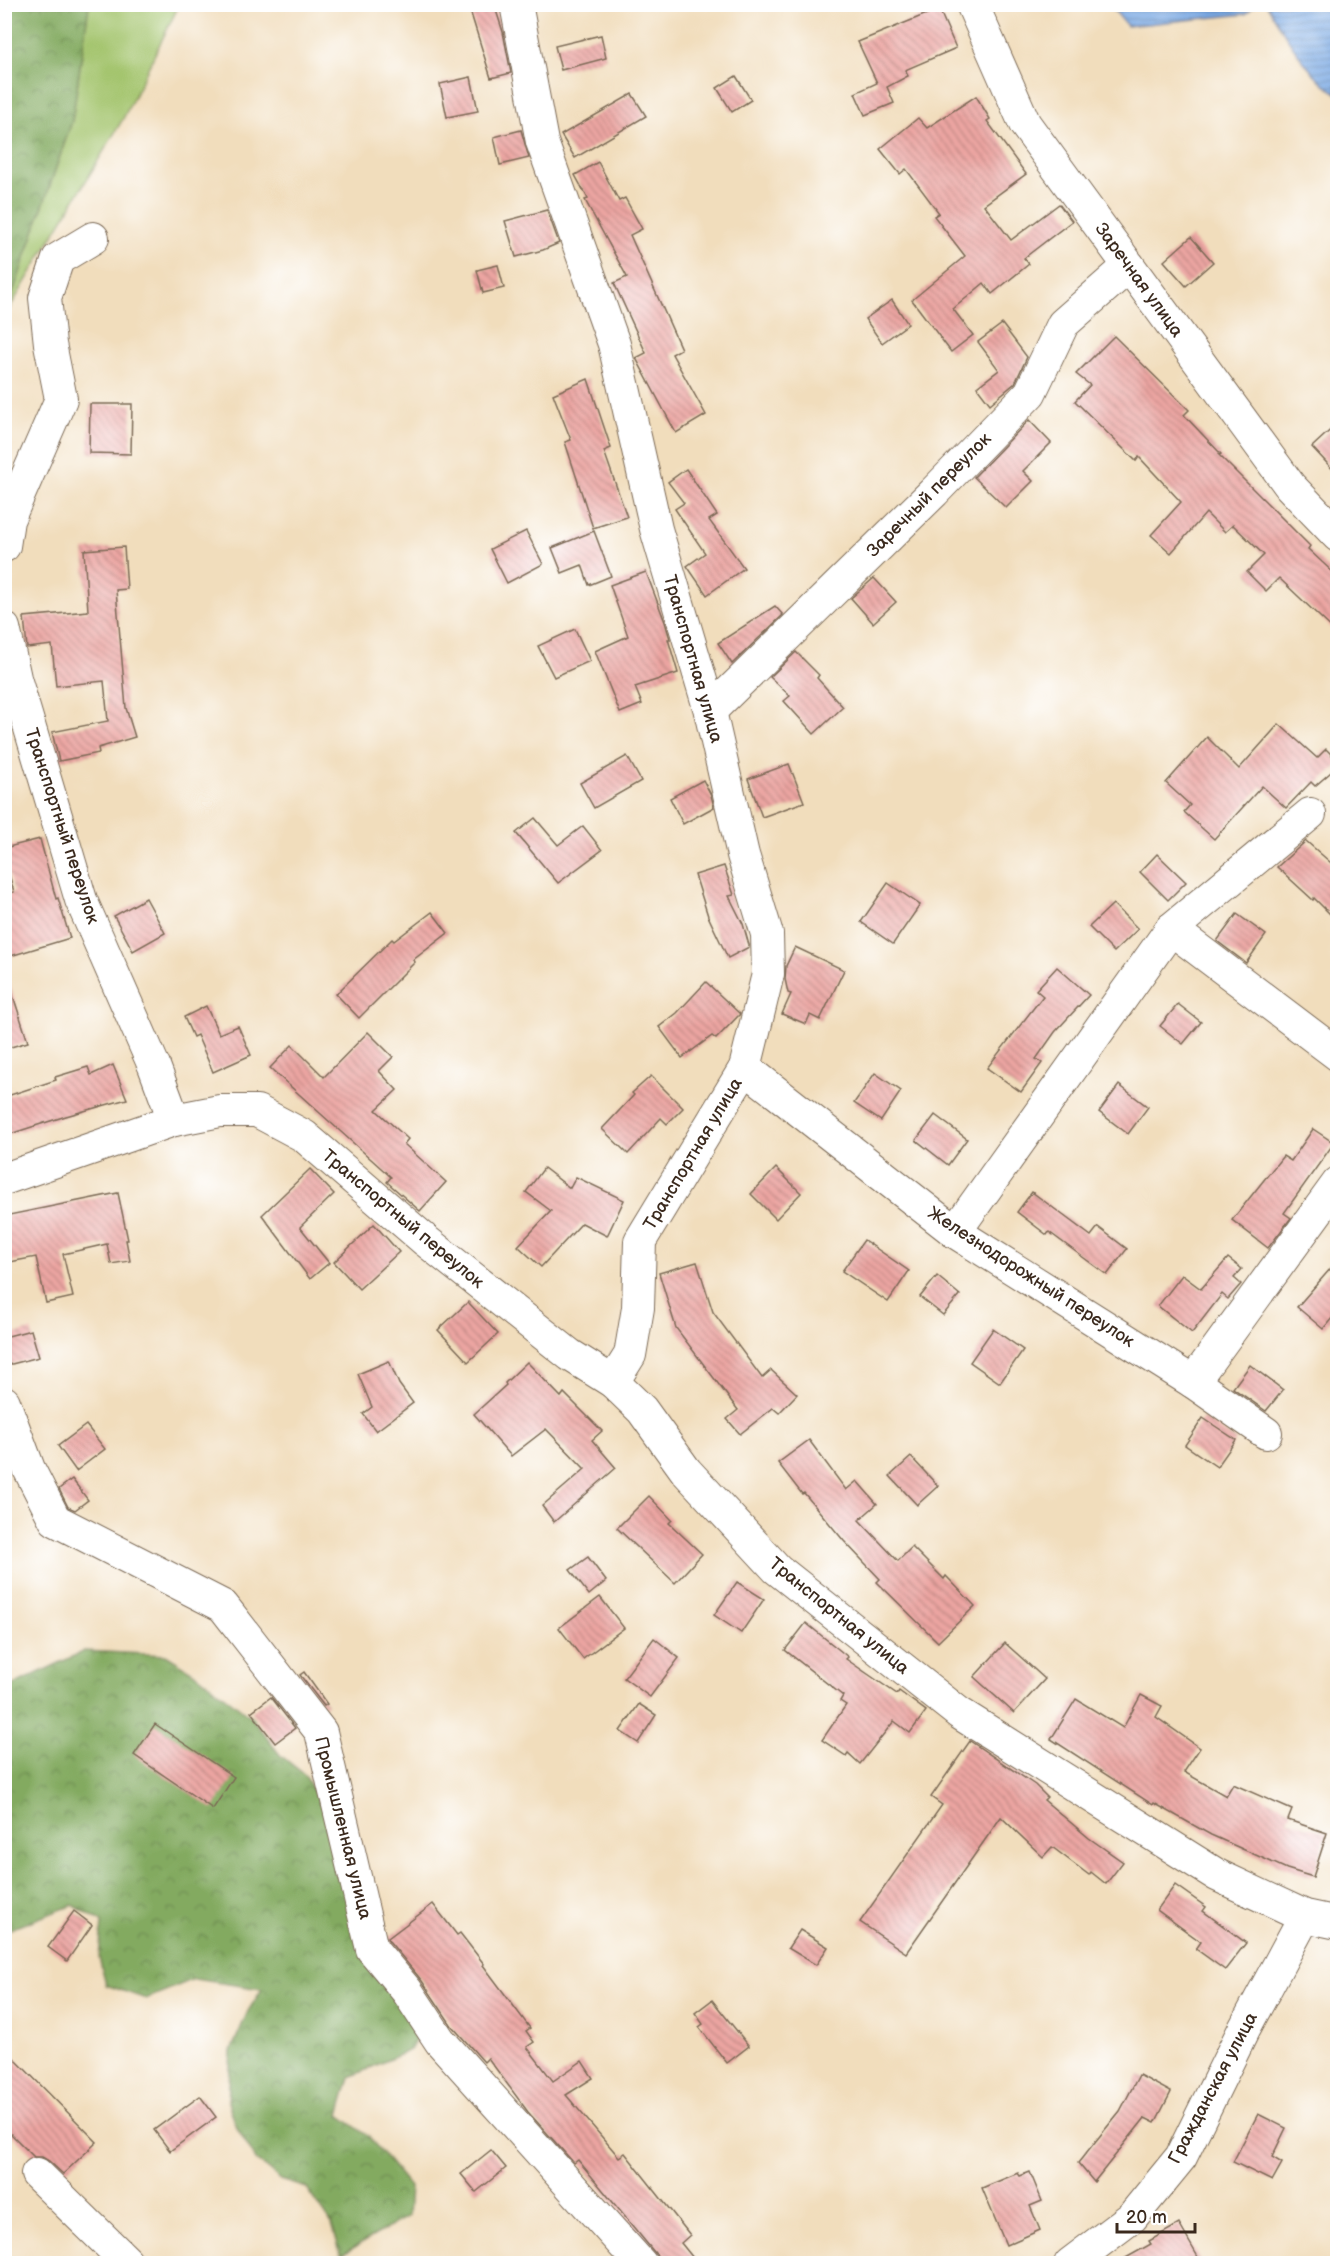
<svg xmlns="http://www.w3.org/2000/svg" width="1342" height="2268" font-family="'Balsamiq Sans',sans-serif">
  <defs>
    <pattern id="forest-crowns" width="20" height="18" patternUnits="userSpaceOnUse" patternTransform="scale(1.5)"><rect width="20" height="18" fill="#83aa61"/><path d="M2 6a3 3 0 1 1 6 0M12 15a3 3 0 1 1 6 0" fill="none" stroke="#6c8b4f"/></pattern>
    <pattern id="water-rules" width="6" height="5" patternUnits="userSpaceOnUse" patternTransform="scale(1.5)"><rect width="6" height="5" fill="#79a8e3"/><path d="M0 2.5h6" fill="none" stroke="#6489b7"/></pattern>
    <pattern id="building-back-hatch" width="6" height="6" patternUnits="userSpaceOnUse" patternTransform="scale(1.5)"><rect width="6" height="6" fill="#eca5a2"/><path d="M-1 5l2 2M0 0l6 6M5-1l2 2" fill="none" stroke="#c08783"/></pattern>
  </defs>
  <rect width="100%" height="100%" fill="#fff"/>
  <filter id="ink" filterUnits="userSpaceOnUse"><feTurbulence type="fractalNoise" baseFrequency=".0167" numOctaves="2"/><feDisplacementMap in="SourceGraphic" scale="12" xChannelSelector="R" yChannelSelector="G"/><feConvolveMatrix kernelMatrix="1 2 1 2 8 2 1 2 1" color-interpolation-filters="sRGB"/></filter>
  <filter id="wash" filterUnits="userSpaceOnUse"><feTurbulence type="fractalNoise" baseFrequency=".008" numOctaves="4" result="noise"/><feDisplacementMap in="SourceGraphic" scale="24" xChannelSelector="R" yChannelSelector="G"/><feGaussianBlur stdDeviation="1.35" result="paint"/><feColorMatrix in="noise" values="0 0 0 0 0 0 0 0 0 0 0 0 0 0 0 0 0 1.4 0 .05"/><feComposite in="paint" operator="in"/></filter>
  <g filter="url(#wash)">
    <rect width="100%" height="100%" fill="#f1ddbc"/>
    <path fill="#a4c56e" stroke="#707846" stroke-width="1.5" d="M 89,5 L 179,5 L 123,119 L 5,316 L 72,121 Z"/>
    <g fill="url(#forest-crowns)" stroke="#5f6a40" stroke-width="1.5">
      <path d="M 4,5 L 89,5 L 72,121 L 5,316 Z"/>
      <path d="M 84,1651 L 166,1655 L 198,1675 L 251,1717 L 280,1755 L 305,1775 L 334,1829 L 422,2029 L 410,2050 L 350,2077 L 339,2115 L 368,2136 L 410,2187 L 408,2216 L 341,2255 L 332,2224 L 307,2188 L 281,2180 L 256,2160 L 237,2128 L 228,2102 L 231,2051 L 248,2011 L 262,1989 L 194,1979 L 146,1999 L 106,1985 L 99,1958 L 102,1922 L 73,1905 L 5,1931 L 5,1689 Z"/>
    </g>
    <g fill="url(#water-rules)" stroke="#5a6980" stroke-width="1.5">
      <path d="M 1110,5 L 1255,5 L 1246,14 L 1127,26 Z"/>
      <path d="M 1267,5 L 1337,5 L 1337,94 C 1306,73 1286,36 1267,5 Z"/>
    </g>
    <g id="blocks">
      <g fill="url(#building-back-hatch)">
        <path d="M 468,4 L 494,4 L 503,32 L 511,73 L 491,78 Z"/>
        <path d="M 939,9 L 956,48 L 905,70 L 908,76 L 887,87 L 894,103 L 865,115 L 855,93 L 877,83 L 858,42 Z"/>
        <path d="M 601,35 L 606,58 L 561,70 L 555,46 Z"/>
        <path d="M 736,76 L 751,100 L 732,112 L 717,88 Z"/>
        <path d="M 471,77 L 478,111 L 447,117 L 440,84 Z"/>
        <path d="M 632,94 L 646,116 L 575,158 L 561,135 Z"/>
        <path d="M 976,96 L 990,119 L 987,121 L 1026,174 L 984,205 L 1011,240 L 1059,204 L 1072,221 L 1024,258 L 1029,264 L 992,294 L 984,283 L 953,309 L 973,335 L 951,352 L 912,300 L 965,256 L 934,216 L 939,213 L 906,169 L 900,174 L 880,149 L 918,118 L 927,128 Z"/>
        <path d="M 521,130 L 529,158 L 500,165 L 494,137 Z"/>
        <path d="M 598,162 L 619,201 L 625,198 L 642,229 L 630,235 L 681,349 L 672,354 L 706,415 L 676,433 L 636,358 L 646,353 L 614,283 L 627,277 L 585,200 L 588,199 L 575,175 Z"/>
        <path d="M 547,210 L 559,243 L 543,250 L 516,257 L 505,221 Z"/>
        <path d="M 1191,237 L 1213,262 L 1186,286 L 1164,261 Z"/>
        <path d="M 498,265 L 504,288 L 483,293 L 477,270 Z"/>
        <path d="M 892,300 L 908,324 L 882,343 L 865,319 Z"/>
        <path d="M 1002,324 L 1027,357 L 1015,383 L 990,404 L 977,387 L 999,370 L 978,342 Z"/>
        <path d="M 1114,336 L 1189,410 L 1184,415 L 1221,454 L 1219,455 L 1310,546 L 1308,549 L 1338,577 L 1338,634 L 1279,578 L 1266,591 L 1247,572 L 1264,555 L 1233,525 L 1225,532 L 1206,513 L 1171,553 L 1151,535 L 1181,502 L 1139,457 L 1136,461 L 1075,401 L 1090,385 L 1076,374 Z"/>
        <path d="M 588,379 L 611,448 L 604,451 L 627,517 L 593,528 L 565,442 L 571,440 L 553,394 Z"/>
        <path d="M 90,404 L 132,404 L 131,454 L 89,453 Z"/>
        <path d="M 1029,420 L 1051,443 L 1023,471 L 1033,481 L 1006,508 L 974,477 Z"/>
        <path d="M 1338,423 L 1338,475 L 1312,447 Z"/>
        <path d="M 686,469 L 717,515 L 709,520 L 744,568 L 707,595 L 687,566 L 705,553 L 675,509 L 684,503 L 668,482 Z"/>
        <path d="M 526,531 L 543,564 L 507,583 L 490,549 Z"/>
        <path d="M 594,531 L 611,576 L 589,585 L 582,565 L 562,573 L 552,548 Z"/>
        <path d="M 124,547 L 127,589 L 116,590 L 126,708 L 135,737 L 98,748 L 99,753 L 59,761 L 52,732 L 108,721 L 104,681 L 56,686 L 52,645 L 27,648 L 24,617 L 88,611 L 84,550 Z"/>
        <path d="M 646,572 L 665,622 L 670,639 L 668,639 L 678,673 L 635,687 L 642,704 L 620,713 L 595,651 L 628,636 L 610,585 Z"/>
        <path d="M 874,578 L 896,602 L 873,623 L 851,598 Z"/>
        <path d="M 775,606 L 783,615 L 732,664 L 718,643 Z"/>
        <path d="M 575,629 L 590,661 L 554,677 L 538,646 Z"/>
        <path d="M 796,652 L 819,675 L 817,678 L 843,707 L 814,734 L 784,701 L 790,696 L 770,677 Z"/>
        <path d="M 1279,724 L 1317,758 L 1326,749 L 1338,761 L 1338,766 L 1315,786 L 1311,782 L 1286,808 L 1262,786 L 1214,839 L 1184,812 L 1190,805 L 1166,783 L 1207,737 L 1239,769 Z"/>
        <path d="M 627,756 L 641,781 L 594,808 L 580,783 Z"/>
        <path d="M 789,764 L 804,802 L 762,817 L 748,779 Z"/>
        <path d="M 703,780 L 711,795 L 714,807 L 683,824 L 670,798 Z"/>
        <path d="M 535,818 L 558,845 L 583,826 L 602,850 L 558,883 L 516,833 Z"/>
        <path d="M 40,839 L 56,899 L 58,898 L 70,938 L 4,958 L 4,894 L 14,892 L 4,856 L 4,848 Z"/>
        <path d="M 1306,841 L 1338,869 L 1338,922 L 1314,898 L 1313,900 L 1277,867 Z"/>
        <path d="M 1157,854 L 1186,882 L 1168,900 L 1140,872 Z"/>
        <path d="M 724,866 L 734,895 L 729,896 L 743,924 L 749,945 L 749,947 L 728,958 L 708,916 L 695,875 Z"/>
        <path d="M 888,883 L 920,905 L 893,944 L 861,922 Z"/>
        <path d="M 146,898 L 165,933 L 133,951 L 114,916 Z"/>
        <path d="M 1113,904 L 1138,929 L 1114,952 L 1089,927 Z"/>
        <path d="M 432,912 L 448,933 L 413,960 L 415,962 L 359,1018 L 336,994 L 392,939 L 394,941 Z"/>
        <path d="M 1237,914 L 1266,935 L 1246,963 L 1217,941 Z"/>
        <path d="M 795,947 L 844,970 L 820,1020 L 810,1015 L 806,1024 L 782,1014 L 791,994 L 788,993 L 785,979 L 786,966 Z"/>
        <path d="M 1057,967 L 1089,995 L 1055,1032 L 1036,1059 L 1042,1063 L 1021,1092 L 987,1068 L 1043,996 L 1036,990 Z"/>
        <path d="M 706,982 L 740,1014 L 716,1039 L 712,1036 L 682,1058 L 659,1027 L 677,1013 Z"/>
        <path d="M 9,983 L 28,1042 L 4,1049 L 4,984 Z"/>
        <path d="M 1178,1004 L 1201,1022 L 1183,1044 L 1160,1026 Z"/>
        <path d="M 206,1006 L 219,1034 L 238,1026 L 251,1055 L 213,1072 L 197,1035 L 193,1037 L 184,1017 Z"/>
        <path d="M 368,1032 L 393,1057 L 379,1071 L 397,1090 L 376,1110 L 408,1139 L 404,1144 L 446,1182 L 420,1211 L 387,1182 L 391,1177 L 270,1068 L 292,1045 L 324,1077 Z"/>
        <path d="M 113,1065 L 127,1099 L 66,1116 L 4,1136 L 4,1097 L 56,1080 L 55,1077 L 88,1067 L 91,1075 Z"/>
        <path d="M 875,1073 L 901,1091 L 881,1121 L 854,1103 Z"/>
        <path d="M 651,1076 L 683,1108 L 667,1124 L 661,1118 L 628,1154 L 602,1129 L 634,1095 L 632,1093 Z"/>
        <path d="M 1119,1085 L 1148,1107 L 1128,1134 L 1099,1112 Z"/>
        <path d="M 935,1115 L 967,1139 L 948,1165 L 916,1140 Z"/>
        <path d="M 1313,1129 L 1334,1143 L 1284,1213 L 1291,1218 L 1268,1248 L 1232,1220 L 1283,1156 L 1291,1161 Z"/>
        <path d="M 544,1168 L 570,1188 L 576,1177 L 624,1200 L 607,1236 L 582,1223 L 541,1267 L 518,1246 L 551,1211 L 526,1192 Z"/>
        <path d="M 776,1168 L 801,1193 L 776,1219 L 751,1194 Z"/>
        <path d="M 310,1169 L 334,1194 L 300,1227 L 329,1263 L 310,1279 L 262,1215 Z"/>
        <path d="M 1032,1192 L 1091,1236 L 1098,1227 L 1127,1249 L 1107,1275 L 1049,1232 L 1047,1235 L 1017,1212 Z"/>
        <path d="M 118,1193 L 128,1240 L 126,1240 L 130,1261 L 111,1264 L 107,1244 L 63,1254 L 73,1297 L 46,1303 L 36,1257 L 4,1263 L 4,1216 Z"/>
        <path d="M 374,1224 L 399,1252 L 359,1289 L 334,1262 Z"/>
        <path d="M 864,1240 L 909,1271 L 888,1302 L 842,1271 Z"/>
        <path d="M 1228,1258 L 1242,1269 L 1234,1278 L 1241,1284 L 1228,1299 L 1222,1294 L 1192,1333 L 1158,1306 L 1182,1275 L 1201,1289 Z"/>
        <path d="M 1338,1260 L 1338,1311 L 1323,1329 L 1297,1307 Z"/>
        <path d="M 697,1262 L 713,1312 L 762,1378 L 771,1370 L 797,1394 L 779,1413 L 773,1408 L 740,1434 L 727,1419 L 738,1410 L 676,1328 L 659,1273 Z"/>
        <path d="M 937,1276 L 960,1295 L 943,1315 L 920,1297 Z"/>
        <path d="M 468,1302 L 498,1334 L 468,1362 L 438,1330 Z"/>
        <path d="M 993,1329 L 1023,1350 L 1000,1383 L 970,1362 Z"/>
        <path d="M 31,1330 L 39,1357 L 4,1366 L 4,1337 Z"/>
        <path d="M 389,1361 L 399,1384 L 413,1403 L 376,1431 L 363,1414 L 372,1407 L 358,1374 Z"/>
        <path d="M 527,1362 L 561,1397 L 564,1393 L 602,1431 L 592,1440 L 616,1468 L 554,1522 L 542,1506 L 585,1469 L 546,1429 L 511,1456 L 474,1414 L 506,1385 L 505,1383 Z"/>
        <path d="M 1250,1365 L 1283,1390 L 1266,1411 L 1233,1388 Z"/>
        <path d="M 1203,1418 L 1236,1440 L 1217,1467 L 1185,1445 Z"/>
        <path d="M 86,1425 L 105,1449 L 76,1471 L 58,1446 Z"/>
        <path d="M 809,1440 L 846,1490 L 857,1481 L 877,1504 L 859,1520 L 898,1561 L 912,1547 L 944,1579 L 946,1576 L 975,1606 L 938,1642 L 877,1582 L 880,1579 L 844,1541 L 804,1493 L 802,1494 L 778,1463 Z"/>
        <path d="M 911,1457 L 938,1486 L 917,1505 L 890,1476 Z"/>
        <path d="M 72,1479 L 88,1500 L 75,1510 L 68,1507 L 59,1489 Z"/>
        <path d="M 649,1496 L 672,1520 L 669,1523 L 702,1554 L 675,1583 L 617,1528 Z"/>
        <path d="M 588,1557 L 606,1581 L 589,1595 L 570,1570 Z"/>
        <path d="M 737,1582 L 764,1599 L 741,1633 L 714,1615 Z"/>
        <path d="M 600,1597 L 624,1628 L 583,1659 L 559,1628 Z"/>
        <path d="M 806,1623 L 848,1657 L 846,1659 L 897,1694 L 899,1691 L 926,1711 L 910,1733 L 894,1721 L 860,1764 L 848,1753 L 846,1756 L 822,1740 L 846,1705 L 840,1701 L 843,1696 L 785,1650 Z"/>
        <path d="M 654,1638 L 679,1658 L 650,1697 L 624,1678 Z"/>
        <path d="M 1005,1643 L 1045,1679 L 1014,1713 L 974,1677 Z"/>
        <path d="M 304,1672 L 327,1704 L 324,1706 L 300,1675 Z"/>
        <path d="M 1141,1695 L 1162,1706 L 1156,1717 L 1200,1748 L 1184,1772 L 1226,1796 L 1233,1784 L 1292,1810 L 1288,1820 L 1327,1833 L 1313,1877 L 1287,1869 L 1211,1835 L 1154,1803 L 1153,1805 L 1051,1739 L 1076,1699 L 1123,1728 Z"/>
        <path d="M 271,1697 L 295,1728 L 275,1743 L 251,1712 Z"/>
        <path d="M 639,1704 L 656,1715 L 638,1743 L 620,1731 Z"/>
        <path d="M 155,1724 L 234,1777 L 213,1809 L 134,1755 Z"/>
        <path d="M 970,1741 L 1035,1785 L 1047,1797 L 1044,1800 L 1089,1838 L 1123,1862 L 1106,1884 L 1091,1872 L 1089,1875 L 1052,1847 L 1043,1857 L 1001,1817 L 906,1953 L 860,1922 L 942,1805 L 931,1797 Z"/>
        <path d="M 1175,1885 L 1206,1907 L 1203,1911 L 1246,1943 L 1225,1970 L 1196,1949 L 1201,1942 L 1157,1910 Z"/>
        <path d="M 433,1904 L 457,1935 L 460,1933 L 484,1964 L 483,1965 L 530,2028 L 526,2031 L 534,2042 L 527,2047 L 553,2081 L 582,2061 L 593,2078 L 566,2095 L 619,2157 L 625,2153 L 690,2235 L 681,2243 L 698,2264 L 664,2264 L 578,2160 L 574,2163 L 528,2112 L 488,2058 L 484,2062 L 452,2026 L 422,1981 L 389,1941 L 388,1938 Z"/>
        <path d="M 74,1911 L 92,1925 L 67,1961 L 48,1947 Z"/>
        <path d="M 800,1930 L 828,1947 L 816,1965 L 788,1948 Z"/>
        <path d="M 712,2000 L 749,2046 L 727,2063 L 699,2027 L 703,2024 L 695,2013 Z"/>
        <path d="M 4,2048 L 97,2142 L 63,2174 L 49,2161 L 42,2157 L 34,2157 L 4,2127 Z"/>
        <path d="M 1139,2075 L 1171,2092 L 1155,2123 L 1145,2118 L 1094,2182 L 1078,2163 L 1120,2111 Z"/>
        <path d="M 200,2096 L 216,2117 L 170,2151 L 154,2130 Z"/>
        <path d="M 1258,2114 L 1286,2128 L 1272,2157 L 1282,2163 L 1272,2181 L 1233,2162 Z"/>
        <path d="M 491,2150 L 506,2168 L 476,2192 L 461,2174 Z"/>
        <path d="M 1030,2172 L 1042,2201 L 1030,2206 L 1040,2230 L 1006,2245 L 982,2188 L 1018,2173 L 1020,2176 Z"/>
        <path d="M 1179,2224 L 1202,2264 L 1115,2264 L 1151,2244 L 1149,2241 Z"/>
      </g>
    </g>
  </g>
  <g filter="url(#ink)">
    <use href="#blocks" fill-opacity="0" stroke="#7b6955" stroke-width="1.5"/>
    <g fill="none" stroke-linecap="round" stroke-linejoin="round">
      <defs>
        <g id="minor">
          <path d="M 516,4 L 542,142 L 614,344 L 656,529 L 710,711 L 743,855 L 767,934 L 768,974 L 745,1068 L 640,1241 L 638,1308 L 630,1355 L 613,1382"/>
          <path d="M 972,4 L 1025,124 L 1290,486 L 1338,536"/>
          <path d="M 4,546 L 8,520 L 61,399 L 50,344 L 45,298 L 58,259 L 93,238"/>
          <path d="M 4,628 L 15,678 L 81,900 L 154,1066 L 174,1120"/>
          <path d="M 710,711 L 934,492 L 1030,393 L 1063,324 L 1129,266"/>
          <path d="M 1171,929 L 1338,1055"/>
          <path d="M 745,1068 L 955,1232 L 1193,1382 L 1266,1433"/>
          <path d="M 4,1179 L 174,1120 L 220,1111 L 257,1111 L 304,1136 L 426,1241 L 570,1355 L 613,1382 L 642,1410 L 686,1471 L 777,1569 L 959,1713 L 1217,1875 L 1305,1916 L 1338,1923"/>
          <path d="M 955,1232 L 1171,929 L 1310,814"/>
          <path d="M 1193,1382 L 1338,1183"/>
          <path d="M 4,1402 L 29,1469 L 55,1520 L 223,1606 L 321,1732 L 372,1949 L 407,1991 L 440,2041 L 641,2264"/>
          <path d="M 37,2174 L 126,2261 L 125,2264"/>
          <path d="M 1070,2264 L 1132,2217 L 1181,2157 L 1244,2029 L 1305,1916"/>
        </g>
      </defs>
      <use href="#minor" stroke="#7b6955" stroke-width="34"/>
      <use href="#minor" stroke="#fff" stroke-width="32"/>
    </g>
  </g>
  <g text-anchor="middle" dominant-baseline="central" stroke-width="5" stroke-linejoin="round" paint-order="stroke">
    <g font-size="18" fill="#3b2a1e" stroke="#fff">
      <text transform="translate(1139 280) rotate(54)">Заречная улица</text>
      <text transform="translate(929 495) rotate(-45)">Заречный переулок</text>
      <text transform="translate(693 659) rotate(74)">Транспортная улица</text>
      <text transform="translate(62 826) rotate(72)">Транспортный переулок</text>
      <text transform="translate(693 1154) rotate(-59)">Транспортная улица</text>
      <text transform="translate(403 1219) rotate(40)">Транспортный переулок</text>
      <text transform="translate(1031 1277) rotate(33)">Железнодорожный переулок</text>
      <text transform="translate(839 1616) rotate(39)">Транспортная улица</text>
      <text transform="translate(343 1828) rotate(76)">Промышленная улица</text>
      <text transform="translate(1213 2088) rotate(-62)">Гражданская улица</text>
    </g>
  </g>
  <rect width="1342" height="2268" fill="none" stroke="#fff" stroke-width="24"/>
  <path d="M1117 2223v9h78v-9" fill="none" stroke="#3b2a1e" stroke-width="3"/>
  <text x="1126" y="2223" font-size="18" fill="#3b2a1e" stroke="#ffffff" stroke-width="4.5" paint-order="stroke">20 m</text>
</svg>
